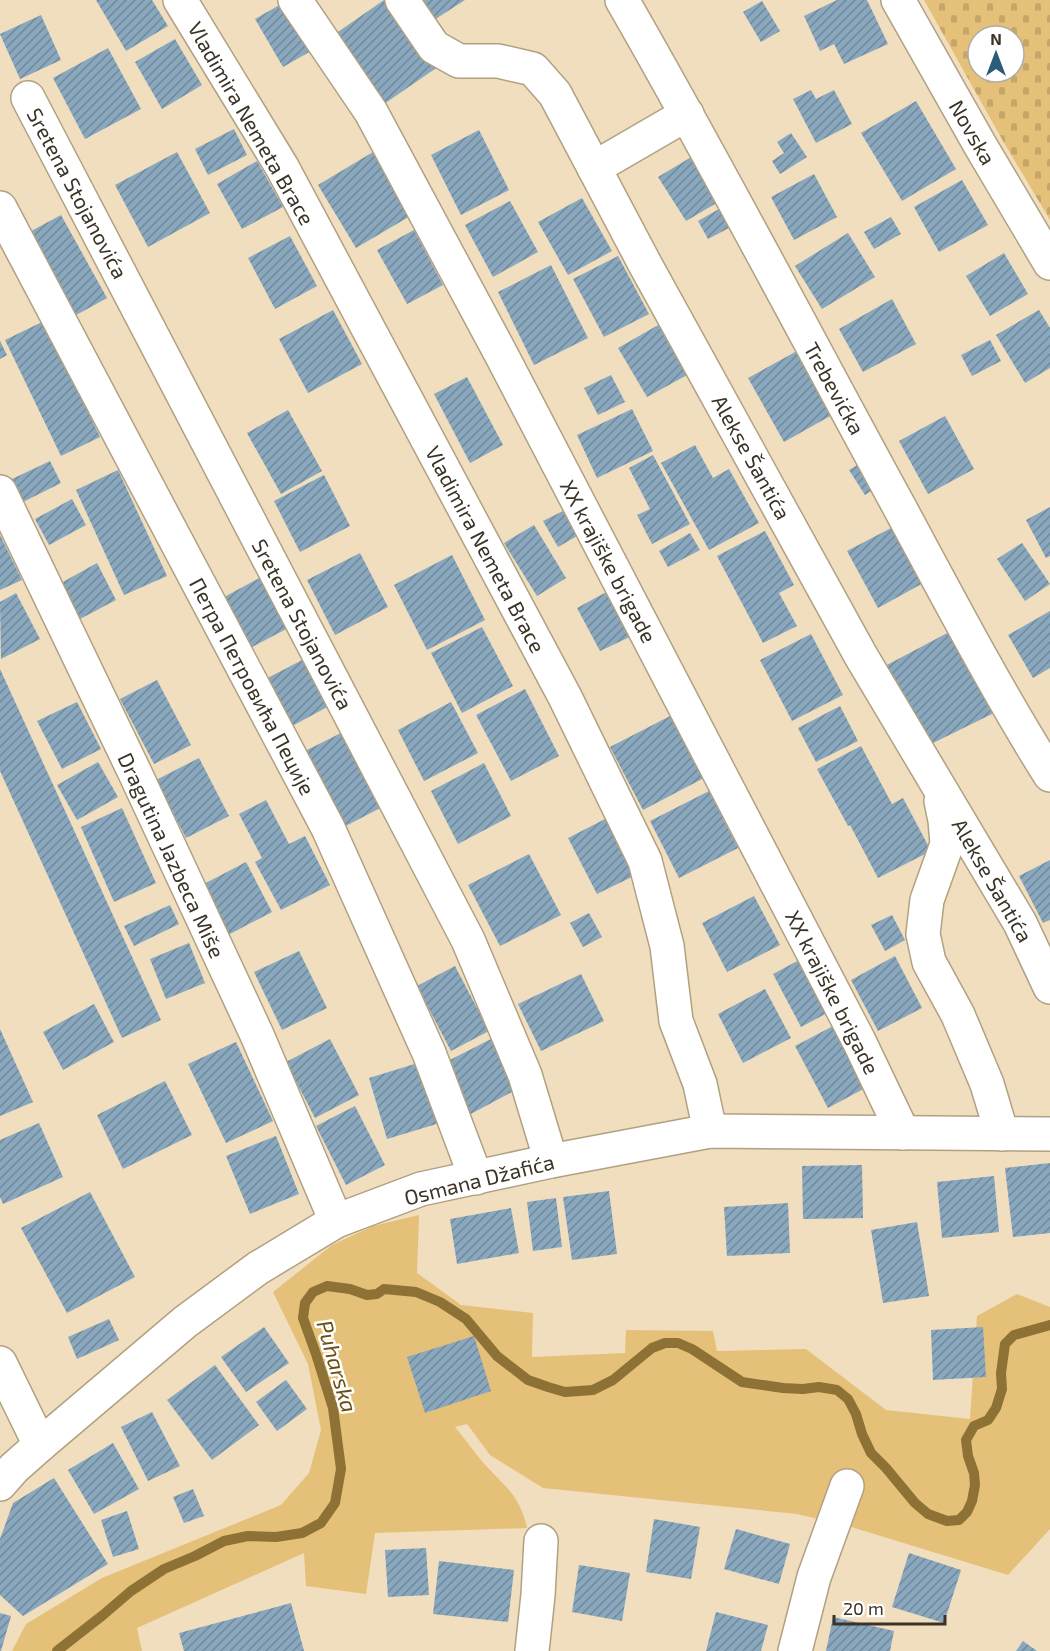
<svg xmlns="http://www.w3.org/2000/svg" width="1050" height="1651" font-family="'Exo 2',sans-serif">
  <defs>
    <pattern id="cemetery-stones" width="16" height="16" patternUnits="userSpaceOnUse" patternTransform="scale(1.5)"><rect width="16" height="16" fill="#e5c079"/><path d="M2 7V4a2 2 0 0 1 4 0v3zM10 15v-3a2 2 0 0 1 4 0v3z" fill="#c5a568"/></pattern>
    <pattern id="building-hatch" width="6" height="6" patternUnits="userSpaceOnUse" patternTransform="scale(1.5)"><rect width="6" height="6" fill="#89a8be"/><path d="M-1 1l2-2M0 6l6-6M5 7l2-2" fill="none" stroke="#71899a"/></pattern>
  </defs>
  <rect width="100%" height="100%" fill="#f0debe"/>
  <path fill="#e5c079" d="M 419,1215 L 417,1273 L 461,1305 L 533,1313 L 532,1357 L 625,1353 L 626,1330 L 713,1331 L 717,1351 L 806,1349 L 886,1410 L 970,1419 L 977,1316 L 1017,1294 L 1050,1307 L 1050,1529 L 1008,1575 L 848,1526 L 797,1514 L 543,1488 L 490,1455 L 467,1424 L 455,1427 C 464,1438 472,1449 481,1460 C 502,1485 519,1492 527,1528 L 375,1533 L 366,1594 L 306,1586 L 304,1553 L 137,1628 L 142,1651 L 12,1651 L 26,1624 L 102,1578 L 281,1505 L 309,1473 L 321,1430 L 308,1364 L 273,1292 L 332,1245 L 373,1226 Z"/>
  <path fill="url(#cemetery-stones)" fill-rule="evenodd" d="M 924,0 L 1050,0 L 1050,220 L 1003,141 ZM 978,36 L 1014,36 L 1014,72 L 978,72 Z"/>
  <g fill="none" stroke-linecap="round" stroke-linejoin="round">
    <path stroke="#8e7135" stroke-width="10" d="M 57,1651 L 103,1615 L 131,1591 L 164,1569 L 195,1556 L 224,1541 L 248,1536 L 276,1537 L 302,1533 L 321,1523 L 335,1503 L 341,1469 L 333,1408 L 316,1354 L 303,1318 L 305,1303 L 313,1292 L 327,1286 L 350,1289 L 367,1295 L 377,1294 L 384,1289 L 416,1292 L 440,1302 L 466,1319 L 497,1356 L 528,1380 L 548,1387 L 565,1392 L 593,1390 L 613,1380 L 652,1348 L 665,1343 L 678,1343 L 692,1349 L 742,1382 L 783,1388 L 803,1389 L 819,1387 L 837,1390 L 848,1399 L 856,1414 L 862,1434 L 871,1453 L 886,1468 L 915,1503 L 928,1514 L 947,1521 L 959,1520 L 967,1512 L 972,1501 L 975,1485 L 974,1473 L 968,1456 L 966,1440 L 974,1426 L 988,1420 L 996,1408 L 1002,1389 L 1001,1373 L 1005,1344 L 1014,1335 L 1050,1325"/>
  </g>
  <g fill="url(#building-hatch)">
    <path d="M 96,0 L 152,0 L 168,26 L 126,51 Z"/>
    <path d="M 384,0 L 397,0 L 442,64 L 384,104 L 335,34 Z"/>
    <path d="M 421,0 L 465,0 L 434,20 Z"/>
    <path d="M 837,0 L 867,0 L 888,44 L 844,64 L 834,44 L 820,51 L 804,16 Z"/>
    <path d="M 762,1 L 780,31 L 761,42 L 743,12 Z"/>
    <path d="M 283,3 L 311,51 L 283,67 L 255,19 Z"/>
    <path d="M 41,15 L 61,60 L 20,79 L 0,34 Z"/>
    <path d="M 175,39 L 202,85 L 162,109 L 135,62 Z"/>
    <path d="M 108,48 L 141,109 L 85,139 L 53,78 Z"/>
    <path d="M 811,90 L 816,99 L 834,90 L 852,124 L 816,143 L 793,99 Z"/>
    <path d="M 916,101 L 956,169 L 902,201 L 861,133 Z"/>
    <path d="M 234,129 L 247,155 L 208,175 L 195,149 Z"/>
    <path d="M 479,130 L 509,190 L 461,215 L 431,155 Z"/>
    <path d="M 791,133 L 807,157 L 780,174 L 772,161 L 784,153 L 777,142 Z"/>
    <path d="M 378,149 L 417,212 L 356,248 L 318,185 Z"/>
    <path d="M 177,152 L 210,213 L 148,247 L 115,185 Z"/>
    <path d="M 693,156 L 720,201 L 686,221 L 658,177 Z"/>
    <path d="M 257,161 L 283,207 L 242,229 L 217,184 Z"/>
    <path d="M 814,174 L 837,217 L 794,240 L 771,197 Z"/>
    <path d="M 962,180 L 988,225 L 939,252 L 914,207 Z"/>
    <path d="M 582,198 L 612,251 L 568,275 L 538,222 Z"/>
    <path d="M 510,201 L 538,252 L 493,277 L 465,225 Z"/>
    <path d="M 719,209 L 729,228 L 708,239 L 698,221 Z"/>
    <path d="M 61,215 L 107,298 L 69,319 L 22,236 Z"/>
    <path d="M 891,217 L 901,234 L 874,249 L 864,232 Z"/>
    <path d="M 414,230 L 443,285 L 407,304 L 377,250 Z"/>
    <path d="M 848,233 L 875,277 L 822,309 L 795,266 Z"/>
    <path d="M 290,236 L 317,286 L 275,309 L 248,258 Z"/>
    <path d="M 1004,253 L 1028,294 L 990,316 L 966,276 Z"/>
    <path d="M 618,256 L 649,314 L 604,337 L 573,279 Z"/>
    <path d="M 551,265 L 588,338 L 534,365 L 498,292 Z"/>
    <path d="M 892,299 L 916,344 L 863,372 L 839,329 Z"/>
    <path d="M 333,310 L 362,364 L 308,393 L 279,339 Z"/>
    <path d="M 1039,310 L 1050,328 L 1050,368 L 1025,383 L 996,335 Z"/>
    <path d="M 44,321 L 100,437 L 61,456 L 5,340 Z"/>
    <path d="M 660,324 L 689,374 L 647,397 L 618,348 Z"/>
    <path d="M 990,340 L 1001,361 L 972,376 L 961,355 Z"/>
    <path d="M 0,341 L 7,355 L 0,359 Z"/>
    <path d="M 797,351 L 832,415 L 784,442 L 748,378 Z"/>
    <path d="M 611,375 L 625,402 L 598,415 L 584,388 Z"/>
    <path d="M 467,377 L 503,445 L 470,463 L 434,394 Z"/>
    <path d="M 632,409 L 653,451 L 597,478 L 577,435 Z"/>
    <path d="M 288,410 L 322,471 L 281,494 L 247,433 Z"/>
    <path d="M 945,416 L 974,469 L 928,494 L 899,441 Z"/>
    <path d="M 695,445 L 713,478 L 729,469 L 759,523 L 709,550 L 661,463 Z"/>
    <path d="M 653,455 L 690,524 L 652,544 L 637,515 L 650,509 L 629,468 Z"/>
    <path d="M 50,461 L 61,483 L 23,502 L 12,479 Z"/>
    <path d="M 861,463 L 877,487 L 865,495 L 849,470 Z"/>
    <path d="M 118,470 L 167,576 L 124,595 L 76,490 Z"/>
    <path d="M 324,475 L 350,526 L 300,552 L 274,501 Z"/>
    <path d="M 72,499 L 86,525 L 49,545 L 35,519 Z"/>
    <path d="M 1050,507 L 1050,556 L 1046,558 L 1026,520 Z"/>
    <path d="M 563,511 L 577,536 L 558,547 L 543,521 Z"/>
    <path d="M 534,525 L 566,578 L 537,596 L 504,543 Z"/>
    <path d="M 891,528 L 910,562 L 915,559 L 927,581 L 878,608 L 847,551 Z"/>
    <path d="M 765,531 L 794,585 L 779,593 L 797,626 L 763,643 L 717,556 Z"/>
    <path d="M 690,533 L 700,550 L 668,567 L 659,551 Z"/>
    <path d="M 0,535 L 22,580 L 0,590 Z"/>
    <path d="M 1022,543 L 1050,584 L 1025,601 L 997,559 Z"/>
    <path d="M 360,553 L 388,607 L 335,635 L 307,580 Z"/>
    <path d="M 452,555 L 485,620 L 427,650 L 394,585 Z"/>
    <path d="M 97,563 L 116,600 L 80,619 L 61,583 Z"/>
    <path d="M 265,575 L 292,626 L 241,653 L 215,602 Z"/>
    <path d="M 612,589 L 636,634 L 600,651 L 577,608 Z"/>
    <path d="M 16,593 L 40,639 L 1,659 L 0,602 Z"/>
    <path d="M 1050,611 L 1050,668 L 1033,678 L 1008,635 Z"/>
    <path d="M 482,627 L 513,686 L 462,713 L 431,653 Z"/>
    <path d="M 953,630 L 996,712 L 927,746 L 885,666 Z"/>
    <path d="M 811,634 L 843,695 L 792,721 L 760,660 Z"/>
    <path d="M 306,658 L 331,705 L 283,731 L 258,683 Z"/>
    <path d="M 0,669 L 161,1020 L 122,1038 L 0,771 Z"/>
    <path d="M 157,680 L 191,745 L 154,764 L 120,699 Z"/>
    <path d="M 525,689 L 559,756 L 511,781 L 476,715 Z"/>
    <path d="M 77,702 L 101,749 L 62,769 L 37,721 Z"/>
    <path d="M 451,702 L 478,753 L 424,781 L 398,730 Z"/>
    <path d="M 840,706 L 858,741 L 816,762 L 798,728 Z"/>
    <path d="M 672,715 L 704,778 L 643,810 L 610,747 Z"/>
    <path d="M 349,729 L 388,804 L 338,830 L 299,754 Z"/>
    <path d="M 861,746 L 892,804 L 903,798 L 931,851 L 878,878 L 850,825 L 848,826 L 817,769 Z"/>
    <path d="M 199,758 L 229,816 L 186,838 L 156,780 Z"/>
    <path d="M 98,762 L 118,797 L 77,820 L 57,785 Z"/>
    <path d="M 484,763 L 511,816 L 458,844 L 431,791 Z"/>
    <path d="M 709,791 L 738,848 L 679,878 L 650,821 Z"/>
    <path d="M 266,800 L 289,844 L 305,836 L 330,885 L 281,910 L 255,862 L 262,858 L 239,814 Z"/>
    <path d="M 122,808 L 156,883 L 114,902 L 81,827 Z"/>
    <path d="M 613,815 L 642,872 L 597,894 L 568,838 Z"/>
    <path d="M 529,854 L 561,915 L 500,946 L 468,885 Z"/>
    <path d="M 1050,860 L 1050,920 L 1043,923 L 1019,876 Z"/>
    <path d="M 246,862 L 272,912 L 228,935 L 202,885 Z"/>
    <path d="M 754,896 L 780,945 L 727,972 L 702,923 Z"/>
    <path d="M 170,905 L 179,924 L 134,946 L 124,926 Z"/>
    <path d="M 589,913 L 602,937 L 583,947 L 570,923 Z"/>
    <path d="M 892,915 L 905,940 L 885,951 L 871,925 Z"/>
    <path d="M 189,943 L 205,983 L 166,999 L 150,959 Z"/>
    <path d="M 299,951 L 327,1008 L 282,1030 L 254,972 Z"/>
    <path d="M 895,956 L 922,1008 L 878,1031 L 851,980 Z"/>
    <path d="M 803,958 L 831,1011 L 801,1027 L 773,974 Z"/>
    <path d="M 455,966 L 489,1031 L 451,1051 L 417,986 Z"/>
    <path d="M 581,974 L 604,1021 L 541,1051 L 518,1004 Z"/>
    <path d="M 765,989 L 791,1038 L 743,1063 L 718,1014 Z"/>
    <path d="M 94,1004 L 114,1042 L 63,1070 L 43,1032 Z"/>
    <path d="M 837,1024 L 869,1086 L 828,1108 L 795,1046 Z"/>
    <path d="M 0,1029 L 33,1102 L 0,1116 Z"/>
    <path d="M 497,1036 L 523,1086 L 467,1116 L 440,1065 Z"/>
    <path d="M 330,1039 L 359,1095 L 315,1118 L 286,1062 Z"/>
    <path d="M 236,1042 L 273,1121 L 226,1143 L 188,1064 Z"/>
    <path d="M 421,1062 L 440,1123 L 387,1139 L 369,1078 Z"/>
    <path d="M 165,1081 L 192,1135 L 123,1169 L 97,1115 Z"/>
    <path d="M 355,1106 L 385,1165 L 346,1185 L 316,1126 Z"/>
    <path d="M 39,1123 L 63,1177 L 3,1204 L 0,1197 L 0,1140 Z"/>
    <path d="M 276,1136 L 299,1194 L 250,1214 L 226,1156 Z"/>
    <path d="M 1050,1163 L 1050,1233 L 1013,1237 L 1005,1168 Z"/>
    <path d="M 862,1165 L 863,1218 L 803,1219 L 802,1166 Z"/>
    <path d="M 994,1176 L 999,1232 L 942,1238 L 937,1182 Z"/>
    <path d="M 609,1191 L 617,1254 L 572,1260 L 563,1197 Z"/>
    <path d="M 90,1192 L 135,1277 L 67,1313 L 21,1228 Z"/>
    <path d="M 556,1198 L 562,1247 L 533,1251 L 527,1202 Z"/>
    <path d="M 788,1203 L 790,1253 L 727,1256 L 724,1207 Z"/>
    <path d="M 511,1208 L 519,1253 L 457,1264 L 450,1219 Z"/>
    <path d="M 917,1222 L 929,1296 L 883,1303 L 871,1230 Z"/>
    <path d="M 109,1319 L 119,1340 L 77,1359 L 68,1337 Z"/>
    <path d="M 264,1327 L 289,1363 L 246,1392 L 221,1357 Z"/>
    <path d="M 983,1327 L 986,1377 L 933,1380 L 931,1330 Z"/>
    <path d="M 474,1336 L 491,1391 L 425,1413 L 407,1357 Z"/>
    <path d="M 215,1365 L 259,1425 L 212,1460 L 167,1400 Z"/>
    <path d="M 286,1380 L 307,1409 L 277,1431 L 256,1402 Z"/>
    <path d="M 152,1412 L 180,1466 L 148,1481 L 121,1427 Z"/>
    <path d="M 113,1443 L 139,1489 L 94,1514 L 68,1470 Z"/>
    <path d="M 54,1478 L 108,1564 L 23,1616 L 0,1595 L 0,1539 L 13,1503 Z"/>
    <path d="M 193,1489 L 204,1516 L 184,1523 L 173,1497 Z"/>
    <path d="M 127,1511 L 139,1549 L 113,1557 L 101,1520 Z"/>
    <path d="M 654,1519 L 700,1527 L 691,1579 L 646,1572 Z"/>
    <path d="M 736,1529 L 790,1544 L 779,1584 L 724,1569 Z"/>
    <path d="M 426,1548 L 429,1595 L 388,1597 L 385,1550 Z"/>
    <path d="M 909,1553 L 961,1570 L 944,1623 L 892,1607 Z"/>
    <path d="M 439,1561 L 514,1570 L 508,1622 L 433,1614 Z"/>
    <path d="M 579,1565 L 630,1573 L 622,1621 L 572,1612 Z"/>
    <path d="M 291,1603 L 304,1651 L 184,1651 L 179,1633 Z"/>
    <path d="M 716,1612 L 768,1625 L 761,1651 L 706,1651 Z"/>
    <path d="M 0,1613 L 11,1616 L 1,1651 L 0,1651 Z"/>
    <path d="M 833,1617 L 894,1631 L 890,1651 L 826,1651 Z"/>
    <path d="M 1023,1641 L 1037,1651 L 1016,1651 Z"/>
  </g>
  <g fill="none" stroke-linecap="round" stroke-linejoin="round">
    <defs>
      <g id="minor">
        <path d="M 180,0 L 282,167 L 565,697 L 645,861 L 667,946 L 676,1021 L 700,1084 L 710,1131"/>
        <path d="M 295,0 L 371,112 L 502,356 L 859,1041 L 903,1133"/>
        <path d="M 402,0 L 434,47 L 459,61 L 498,61 L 533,69 L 555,94 L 646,266 L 861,656 L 1020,923 L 1050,987"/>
        <path d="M 622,0 C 719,168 808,340 901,510 C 949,599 996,689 1050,775"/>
        <path d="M 898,0 L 980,145 L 1050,263"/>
        <path d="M 28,98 L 468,940 L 525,1075 L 551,1161"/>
        <path d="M 594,168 L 687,114"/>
        <path d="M 0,208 L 328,828 L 429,1053 L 476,1178"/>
        <path d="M 0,492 L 135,773 L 257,1035 L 336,1221"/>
        <path d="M 941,801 L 945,820 L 947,844 L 927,900 L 923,934 L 929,962 L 958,1015 L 987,1084 L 1002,1134"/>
        <path d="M 0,1363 L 40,1445"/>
        <path d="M 0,1484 L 14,1468 L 40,1445 L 185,1322 L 258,1268 L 336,1221 L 421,1189 L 551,1161 L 710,1131 L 1050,1134"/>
        <path d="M 532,1651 L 538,1595 L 541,1541"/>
        <path d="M 795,1651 L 814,1577 L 847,1486"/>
      </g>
    </defs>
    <use href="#minor" stroke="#b1a182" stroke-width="36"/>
    <use href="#minor" stroke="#fff" stroke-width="33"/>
  </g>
  <g text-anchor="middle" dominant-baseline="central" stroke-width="5" stroke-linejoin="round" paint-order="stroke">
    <g font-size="21" fill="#3a3326" stroke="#fff">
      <text transform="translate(252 123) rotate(60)">Vladimira Nemeta Brace</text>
      <text transform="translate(973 132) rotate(60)">Novska</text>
      <text transform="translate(78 193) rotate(62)">Sretena Stojanovića</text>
      <text transform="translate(835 388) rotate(61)">Trebevićka</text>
      <text transform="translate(752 457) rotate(61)">Alekse Šantića</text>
      <text transform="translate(486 549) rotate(62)">Vladimira Nemeta Brace</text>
      <text transform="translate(609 561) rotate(62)">XX krajiške brigade</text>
      <text transform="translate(303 624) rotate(62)">Sretena Stojanovića</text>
      <text transform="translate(253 686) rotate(62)">Петра Петровића Пеције</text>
      <text transform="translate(172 855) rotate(65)">Dragutina Jazbeca Miše</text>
      <text transform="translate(993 880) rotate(60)">Alekse Šantića</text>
      <text transform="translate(833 992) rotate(63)">XX krajiške brigade</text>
      <text transform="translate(479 1179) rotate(-14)">Osmana Džafića</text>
    </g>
    <g font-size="22" font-style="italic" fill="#6a4f12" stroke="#fff">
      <text transform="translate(338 1366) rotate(74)">Puharska</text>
    </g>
  </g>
  <g transform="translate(996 54)"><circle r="28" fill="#ffffff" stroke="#b0ada8" stroke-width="1.5"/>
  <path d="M0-4.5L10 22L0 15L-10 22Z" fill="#2c5c7b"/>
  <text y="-9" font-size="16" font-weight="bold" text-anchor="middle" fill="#3a3326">N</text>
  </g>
  <path d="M834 1615v9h111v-9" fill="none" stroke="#3a3326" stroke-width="3"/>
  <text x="843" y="1615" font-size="18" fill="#3a3326" stroke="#ffffff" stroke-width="4.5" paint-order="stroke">20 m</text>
</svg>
